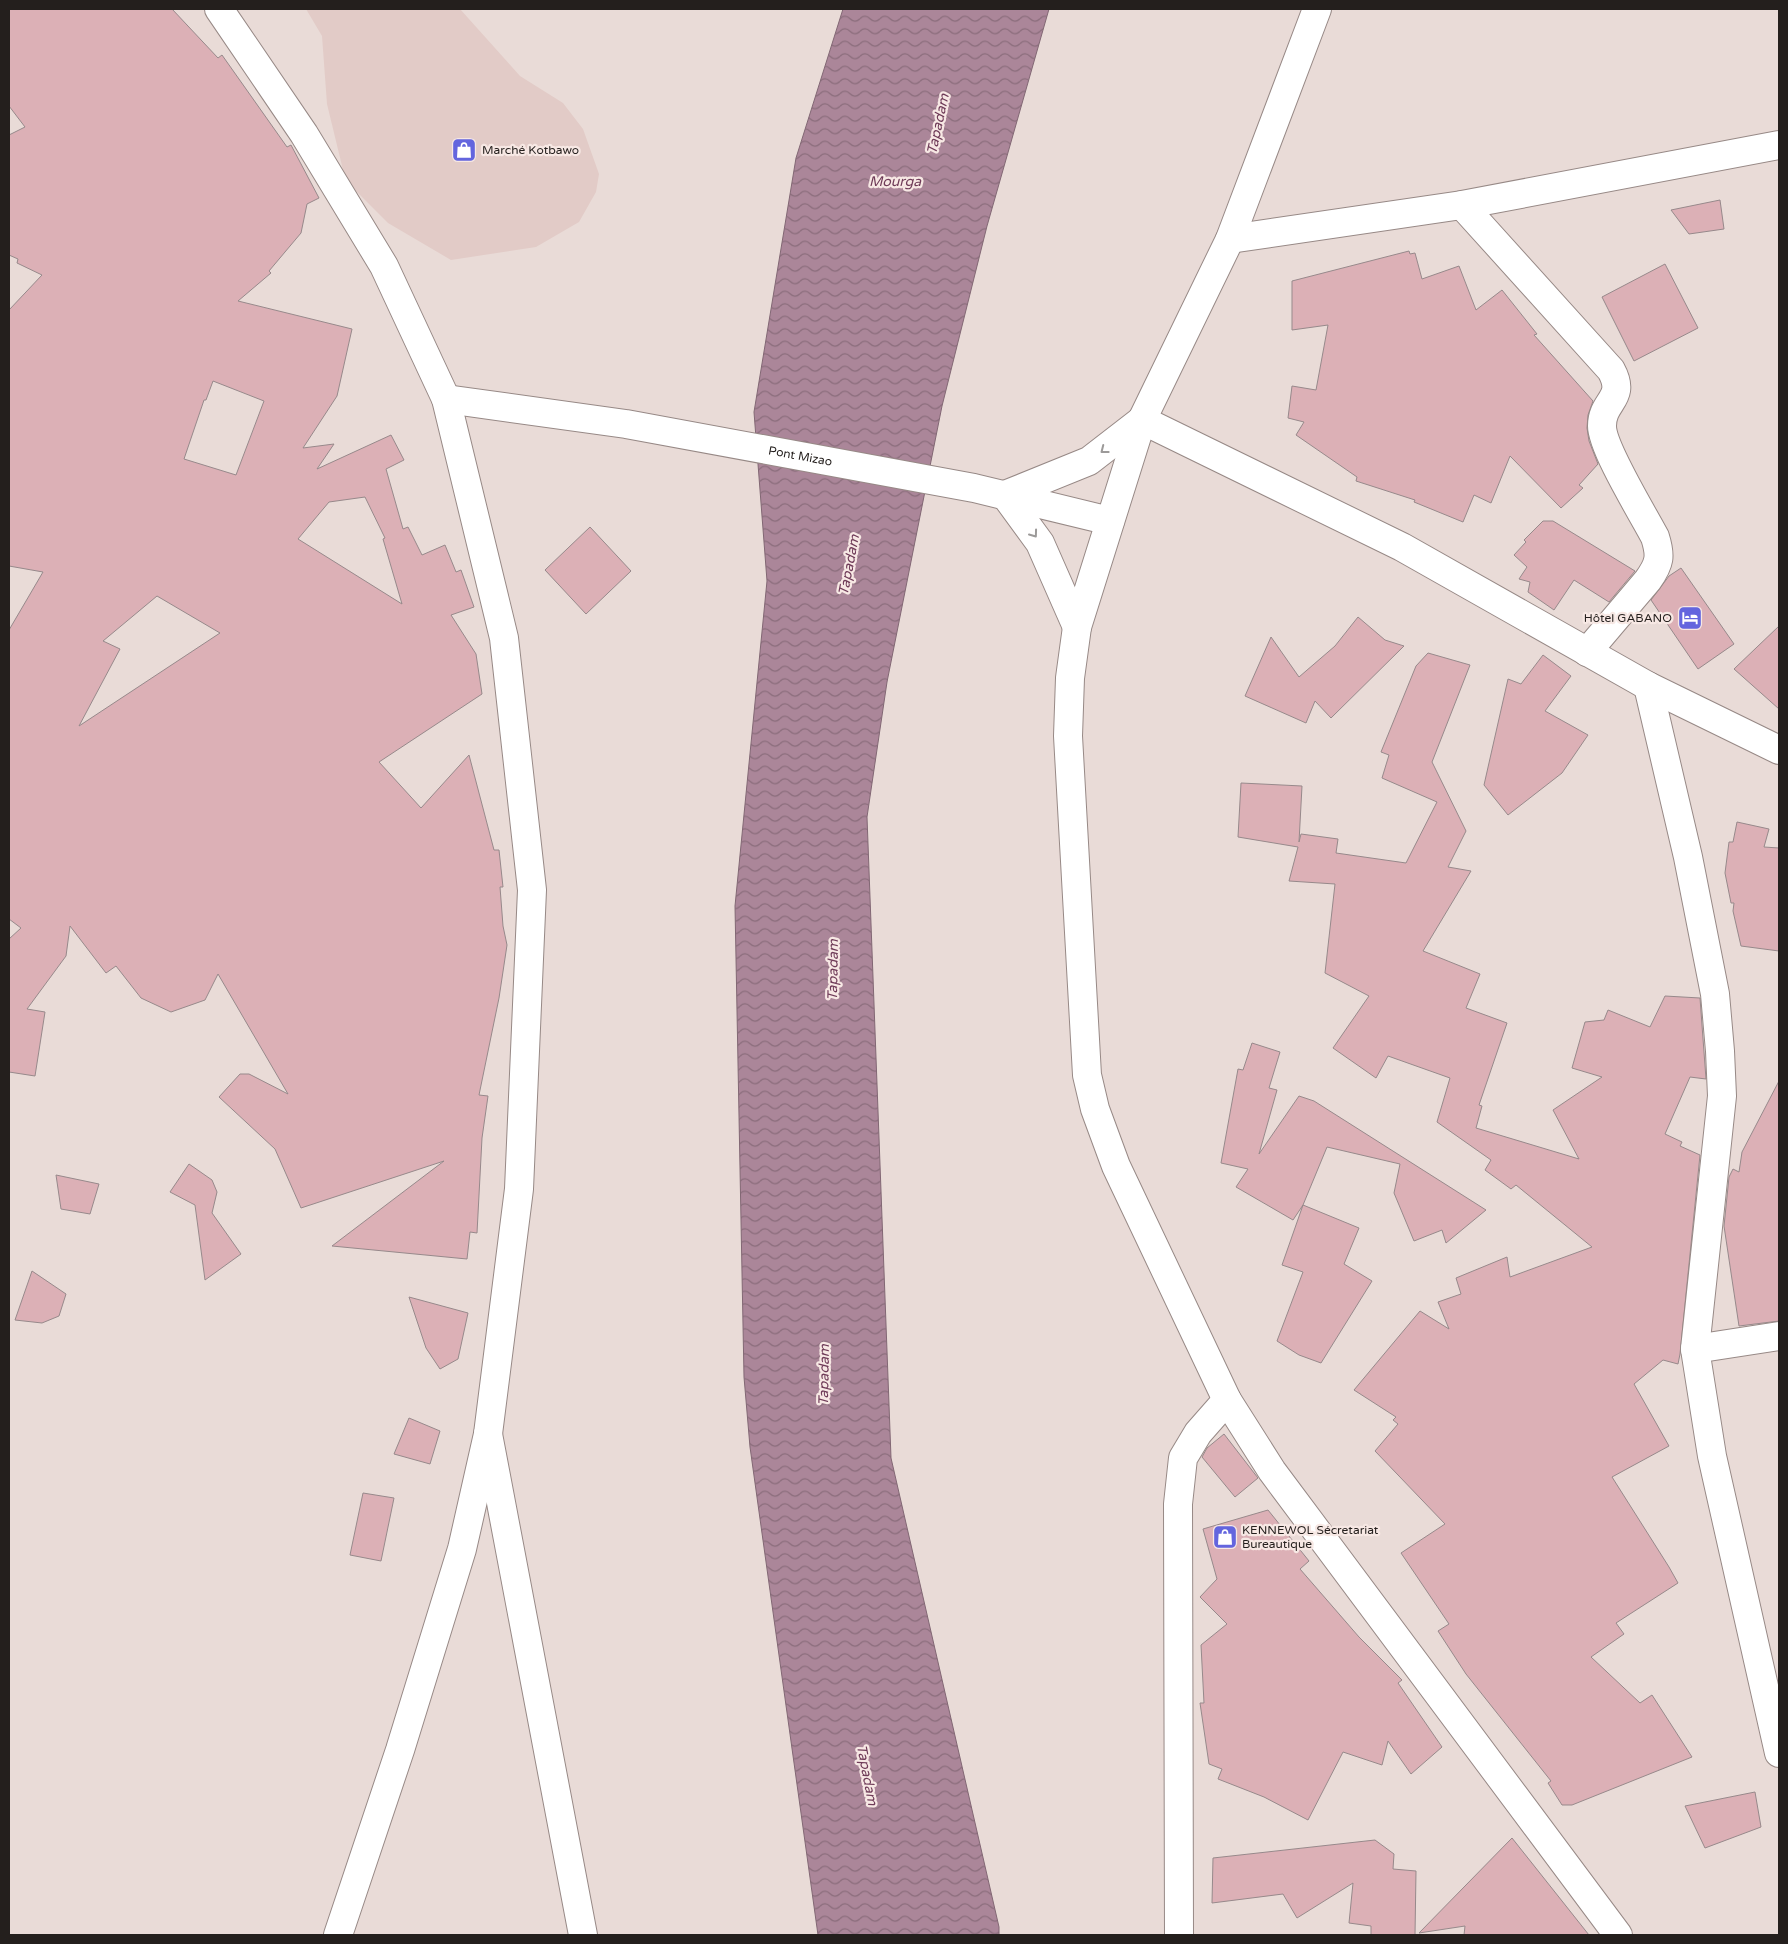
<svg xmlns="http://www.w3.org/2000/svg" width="1788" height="1944" font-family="'Varela Round',sans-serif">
  <defs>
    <pattern id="water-waves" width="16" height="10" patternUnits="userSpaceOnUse" patternTransform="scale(1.25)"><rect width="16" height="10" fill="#ab8699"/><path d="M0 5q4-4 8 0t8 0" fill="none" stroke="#8b6d7c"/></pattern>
  </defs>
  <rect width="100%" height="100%" fill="#e9dbd7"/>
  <path fill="#e2cbc7" d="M 306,9 L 460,9 L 520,76 L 563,103 L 583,129 L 599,174 L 596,192 L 579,222 L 536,247 L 451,260 L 388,223 L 350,185 L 343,170 L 327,104 L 322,36 Z"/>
  <path fill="url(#water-waves)" stroke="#826774" d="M 843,9 L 1049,9 L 987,226 L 942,406 L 887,682 L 867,817 L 891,1458 L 999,1927 L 999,1935 L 818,1935 L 750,1447 L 744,1377 L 735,906 L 767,581 L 754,412 L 796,158 Z"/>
  <g fill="#dcb0b6" stroke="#97898b" fill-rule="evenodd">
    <path d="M 9,9 L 172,9 L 218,58 L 222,55 L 287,147 L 291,145 L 319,198 L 307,204 L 301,233 L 269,271 L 271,273 L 238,301 L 352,329 L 337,396 L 303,448 L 334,444 L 317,469 L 391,435 L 404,460 L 386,469 L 403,529 L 408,527 L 422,555 L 445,545 L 456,572 L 461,570 L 474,607 L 451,615 L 476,654 L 482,694 L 379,762 L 421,808 L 469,755 L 494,850 L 499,850 L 503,887 L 500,887 L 503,926 L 507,945 L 499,998 L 479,1095 L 488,1096 L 482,1138 L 477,1233 L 470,1232 L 467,1259 L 332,1246 L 444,1161 L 301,1208 L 275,1149 L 219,1097 L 240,1074 L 249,1074 L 288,1094 L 218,974 L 205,1000 L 171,1012 L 141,998 L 116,966 L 106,973 L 70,926 L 66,956 L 27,1009 L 45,1012 L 35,1076 L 9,1072 L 9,939 L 21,928 L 9,919 L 9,630 L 43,572 L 9,566 L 9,310 L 42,275 L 17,263 L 18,259 L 9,255 L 9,135 L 25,127 L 9,106 ZM 213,381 L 264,401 L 236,475 L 184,459 L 204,400 L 206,400 ZM 365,497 L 385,538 L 383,539 L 402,604 L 298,539 L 329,502 ZM 157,596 L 220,633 L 79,726 L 120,649 L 103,641 Z"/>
    <path d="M 1720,200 L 1724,229 L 1689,234 L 1671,210 Z"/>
    <path d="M 1409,251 L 1410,254 L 1415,253 L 1422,279 L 1459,266 L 1476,310 L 1502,290 L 1537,334 L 1534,335 L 1593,401 L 1588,415 L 1587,428 L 1589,441 L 1598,464 L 1579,485 L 1583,488 L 1561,508 L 1510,456 L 1491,503 L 1474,495 L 1463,522 L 1414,502 L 1415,500 L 1356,481 L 1357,477 L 1296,435 L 1304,422 L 1288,418 L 1292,386 L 1316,390 L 1328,325 L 1292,330 L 1292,281 Z"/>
    <path d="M 1665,264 L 1698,328 L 1634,361 L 1602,297 Z"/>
    <path d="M 1543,521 L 1553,521 L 1635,571 L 1609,602 L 1574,580 L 1554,610 L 1528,592 L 1530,582 L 1519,579 L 1527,567 L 1514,555 L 1526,542 L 1524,540 Z"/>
    <path d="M 590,527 L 631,571 L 586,614 L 545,570 Z"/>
    <path d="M 1681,568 L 1734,644 L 1698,669 L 1651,600 L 1669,576 Z"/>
    <path d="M 1358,617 L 1385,640 L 1404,646 L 1331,718 L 1315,701 L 1306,723 L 1245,696 L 1271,637 L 1299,677 L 1335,646 Z"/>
    <path d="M 1779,626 L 1779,709 L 1734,669 Z"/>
    <path d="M 1428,653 L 1470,665 L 1432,762 L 1466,831 L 1448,867 L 1471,871 L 1423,951 L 1480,974 L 1466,1008 L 1507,1023 L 1479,1105 L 1482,1106 L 1476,1128 L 1579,1159 L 1553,1110 L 1602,1077 L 1572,1068 L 1585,1022 L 1604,1020 L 1608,1010 L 1650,1027 L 1665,996 L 1700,998 L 1706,1079 L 1690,1077 L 1665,1134 L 1682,1142 L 1680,1146 L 1700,1155 L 1680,1354 L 1678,1364 L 1663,1360 L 1634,1384 L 1669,1446 L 1612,1477 L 1669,1567 L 1678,1583 L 1616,1623 L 1624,1634 L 1591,1657 L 1640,1703 L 1652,1695 L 1692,1757 L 1572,1805 L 1562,1805 L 1548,1783 L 1551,1781 L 1466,1674 L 1438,1631 L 1449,1624 L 1401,1553 L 1445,1524 L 1375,1451 L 1398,1424 L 1393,1420 L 1396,1417 L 1354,1390 L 1420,1311 L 1449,1329 L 1438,1302 L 1461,1294 L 1456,1278 L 1507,1257 L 1510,1277 L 1592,1247 L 1516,1185 L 1511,1189 L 1485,1170 L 1491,1160 L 1437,1122 L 1450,1078 L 1388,1056 L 1376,1078 L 1333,1048 L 1369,996 L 1325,973 L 1335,884 L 1289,881 L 1298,847 L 1238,837 L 1241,783 L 1302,786 L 1299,842 L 1301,834 L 1338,839 L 1336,853 L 1406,863 L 1437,802 L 1382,778 L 1389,755 L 1381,752 L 1416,666 Z"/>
    <path d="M 1543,655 L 1571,676 L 1545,711 L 1588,735 L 1562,773 L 1508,815 L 1484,785 L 1508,679 L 1521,684 Z"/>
    <path d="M 1737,822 L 1769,829 L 1764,847 L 1779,848 L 1779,951 L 1741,946 L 1733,911 L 1734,903 L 1731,903 L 1725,873 L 1729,842 L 1733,842 Z"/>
    <path d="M 1252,1043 L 1280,1052 L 1269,1088 L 1277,1090 L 1259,1154 L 1299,1096 L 1314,1101 L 1486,1210 L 1446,1243 L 1442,1230 L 1414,1241 L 1394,1193 L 1400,1164 L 1327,1147 L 1303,1205 L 1359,1228 L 1344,1264 L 1372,1281 L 1321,1363 L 1299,1355 L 1277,1341 L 1303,1272 L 1282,1265 L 1303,1205 L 1293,1220 L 1236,1187 L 1248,1169 L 1221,1163 L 1238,1069 L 1243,1070 Z"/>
    <path d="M 1779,1081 L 1779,1321 L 1739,1326 L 1724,1226 L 1729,1177 L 1733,1169 L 1739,1172 L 1742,1152 Z"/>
    <path d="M 189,1164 L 212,1180 L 217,1192 L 212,1213 L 241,1254 L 205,1280 L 195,1205 L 170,1192 Z"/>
    <path d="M 56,1175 L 99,1184 L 90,1214 L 61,1209 Z"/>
    <path d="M 32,1271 L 66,1294 L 59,1316 L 42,1323 L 15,1320 Z"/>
    <path d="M 409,1297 L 468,1313 L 458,1359 L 440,1369 L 426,1348 Z"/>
    <path d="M 409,1418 L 440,1431 L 430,1464 L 394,1454 Z"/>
    <path d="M 1224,1434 L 1258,1478 L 1235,1497 L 1202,1457 L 1207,1448 Z"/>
    <path d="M 363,1493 L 394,1498 L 381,1561 L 350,1555 Z"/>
    <path d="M 1268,1510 L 1309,1561 L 1300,1569 L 1359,1637 L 1402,1680 L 1398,1683 L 1442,1747 L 1411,1774 L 1388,1741 L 1382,1765 L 1343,1752 L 1308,1820 L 1264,1797 L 1218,1779 L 1222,1769 L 1209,1764 L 1200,1703 L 1204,1703 L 1201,1645 L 1227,1624 L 1200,1597 L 1217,1579 L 1203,1529 Z"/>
    <path d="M 1755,1792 L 1761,1827 L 1705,1848 L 1685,1806 Z"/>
    <path d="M 1512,1838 L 1589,1935 L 1464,1935 L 1465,1926 L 1419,1933 Z"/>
    <path d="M 1375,1840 L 1394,1854 L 1393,1869 L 1416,1871 L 1415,1935 L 1371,1935 L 1371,1926 L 1349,1923 L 1353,1883 L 1297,1918 L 1283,1894 L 1212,1903 L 1213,1858 Z"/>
  </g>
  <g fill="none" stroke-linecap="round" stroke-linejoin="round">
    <defs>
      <g id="street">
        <path d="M 1317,9 L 1230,239 L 1142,420 L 1077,627 L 1070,678 L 1068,736 L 1087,1075 L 1095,1109 L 1116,1166 L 1227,1400 L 1272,1471 L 1618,1935"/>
        <path d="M 1462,205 L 1611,370 C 1627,399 1602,400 1602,426 C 1602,448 1643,514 1655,537 C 1661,556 1660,563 1648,580 L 1587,652"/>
        <path d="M 1230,239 L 1462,205 L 1779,145"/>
        <path id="s1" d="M 446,399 L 626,424 L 974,488 L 1110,521"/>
        <path d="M 1142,420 L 1402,547 L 1648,686 L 1779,750"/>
        <path d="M 1077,627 L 1040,543 L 1005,495 L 1089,461 L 1142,420"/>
        <path d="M 1648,686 L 1688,857 L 1715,994 L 1720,1051 L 1722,1096 L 1695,1349 L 1712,1456 L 1779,1753"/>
        <path d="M 1695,1349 L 1779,1336"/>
        <path d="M 488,1434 L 583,1935"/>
        <path d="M 1179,1935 L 1178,1504 L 1183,1458 L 1198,1433 L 1227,1400"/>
      </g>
      <path id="primary" d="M 219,9 L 304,134 L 384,266 L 446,399 L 504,638 L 532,890 L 519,1189 L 488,1434 L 462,1549 L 400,1750 L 338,1935"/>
    </defs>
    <use href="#street" stroke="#978986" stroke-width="30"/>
    <use href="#primary" stroke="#978986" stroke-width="30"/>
    <use href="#street" stroke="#fff" stroke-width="28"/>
    <use href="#primary" stroke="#fff" stroke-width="28"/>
  </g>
  <defs><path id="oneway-chevron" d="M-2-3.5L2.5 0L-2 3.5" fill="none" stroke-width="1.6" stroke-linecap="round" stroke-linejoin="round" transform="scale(1.25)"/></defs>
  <g stroke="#9c9a99">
    <use href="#oneway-chevron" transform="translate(1104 450) rotate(142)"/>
    <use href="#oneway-chevron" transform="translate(1034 534) rotate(54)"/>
  </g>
  <defs>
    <symbol id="shop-square" viewBox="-11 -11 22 22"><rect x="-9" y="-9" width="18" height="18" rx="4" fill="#6365de" stroke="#f7e8e4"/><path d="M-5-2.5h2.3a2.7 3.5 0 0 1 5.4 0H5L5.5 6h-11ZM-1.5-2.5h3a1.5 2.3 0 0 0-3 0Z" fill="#fff"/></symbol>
    <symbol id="hotel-square" viewBox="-11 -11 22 22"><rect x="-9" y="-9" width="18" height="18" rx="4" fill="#6365de" stroke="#f7e8e4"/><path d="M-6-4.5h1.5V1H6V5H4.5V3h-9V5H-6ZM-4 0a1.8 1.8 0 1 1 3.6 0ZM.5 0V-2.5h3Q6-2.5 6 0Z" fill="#fff"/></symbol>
  </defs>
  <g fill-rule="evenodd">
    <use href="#shop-square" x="450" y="136" width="28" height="28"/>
    <use href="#hotel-square" x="1676" y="604" width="28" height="28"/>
    <use href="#shop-square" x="1211" y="1523" width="28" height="28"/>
  </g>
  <g text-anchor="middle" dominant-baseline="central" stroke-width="4.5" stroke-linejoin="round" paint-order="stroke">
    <g font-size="12" fill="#241f1d" stroke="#f7e8e4" text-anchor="start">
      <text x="482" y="150">Marché Kotbawo</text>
      <text x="1672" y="618" text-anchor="end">Hôtel GABANO</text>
      <text x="1242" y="1530">KENNEWOL Sécretariat<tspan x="1242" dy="14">Bureautique</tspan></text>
    </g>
    <g font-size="12" fill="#241f1d" stroke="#f7e8e4">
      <text stroke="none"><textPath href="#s1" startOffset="359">Pont Mizao</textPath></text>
    </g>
    <g font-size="14" font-style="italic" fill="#6f3b58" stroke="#f7e8e4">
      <text transform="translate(938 124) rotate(-78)">Tapadam</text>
      <text x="895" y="181">Mourga</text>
      <text transform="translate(849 565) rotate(-79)">Tapadam</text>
      <text transform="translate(833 970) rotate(-89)">Tapadam</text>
      <text transform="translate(824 1375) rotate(-89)">Tapadam</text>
      <text transform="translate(867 1775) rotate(79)">Tapadam</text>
    </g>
  </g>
  <rect width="1788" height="1944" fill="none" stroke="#241f1d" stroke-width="20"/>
</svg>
